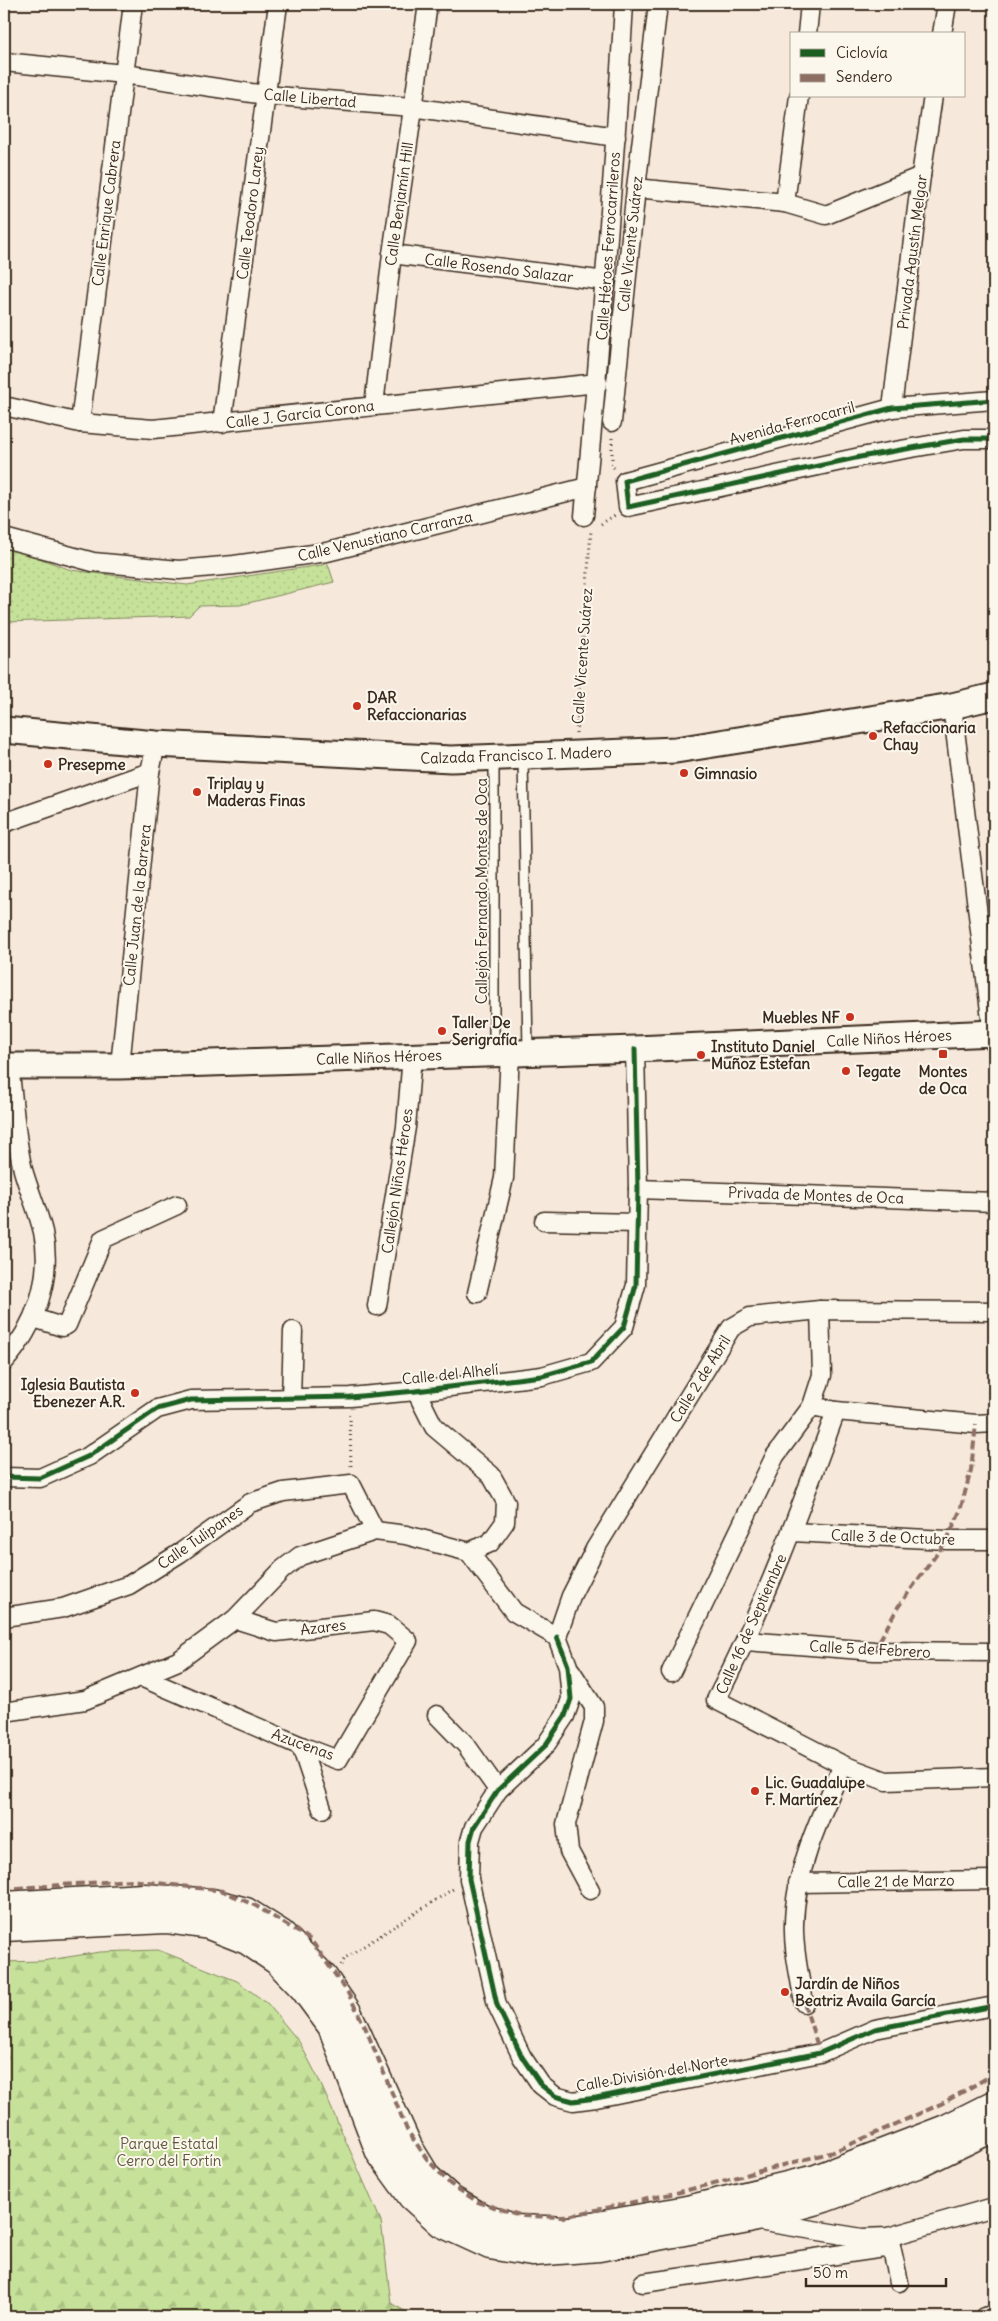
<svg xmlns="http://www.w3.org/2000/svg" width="998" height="2321" font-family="Delius,sans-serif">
  <defs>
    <pattern id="green-dots" width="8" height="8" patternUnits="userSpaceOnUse" patternTransform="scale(1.25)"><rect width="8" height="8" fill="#c6e29a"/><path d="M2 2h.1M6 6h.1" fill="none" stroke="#abc284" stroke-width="1.8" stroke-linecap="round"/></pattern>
    <pattern id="forest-firs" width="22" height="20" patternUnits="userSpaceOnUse" patternTransform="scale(1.25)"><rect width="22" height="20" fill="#c6e29a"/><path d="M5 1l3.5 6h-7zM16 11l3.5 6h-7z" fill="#abc284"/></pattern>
  </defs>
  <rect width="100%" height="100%" fill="#f6e9db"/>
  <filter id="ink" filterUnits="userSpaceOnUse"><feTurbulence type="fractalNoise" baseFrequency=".02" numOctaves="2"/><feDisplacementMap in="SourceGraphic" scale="10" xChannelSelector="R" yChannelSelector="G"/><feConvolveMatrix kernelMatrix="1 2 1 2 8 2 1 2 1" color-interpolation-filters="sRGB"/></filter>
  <g filter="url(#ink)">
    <path fill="url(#green-dots)" stroke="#80865c" d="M 4,545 L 71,570 L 187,585 L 328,564 L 334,582 L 240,605 L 199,606 L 189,616 L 4,622 Z"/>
    <path fill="url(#forest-firs)" stroke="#80865c" d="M 158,1950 L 237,1981 L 268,2004 L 300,2043 L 319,2080 L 381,2221 L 391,2303 L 415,2317 L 4,2317 L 4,1962 L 42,1961 L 100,1952 Z"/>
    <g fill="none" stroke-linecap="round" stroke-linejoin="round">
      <defs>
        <g id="lane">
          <path d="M 523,757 L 528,1052"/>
          <path d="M 494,759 L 494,1053"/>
        </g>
        <g id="street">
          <path d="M 807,34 L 810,4"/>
          <path d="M 942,34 L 947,4"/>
          <path d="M 4,62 L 124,74 L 265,95 L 412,107 L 616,137"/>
          <path d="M 636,188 L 785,203 L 826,215 L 921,176"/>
          <path d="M 785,203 L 799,96"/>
          <path d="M 392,254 L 606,281"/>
          <path d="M 994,400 L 892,408 L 625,481 L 628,507 L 860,457 L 964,439 L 994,439"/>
          <path d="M 374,405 L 392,254 L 428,4"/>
          <path d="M 4,406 L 80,423 L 153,429 L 598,383"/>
          <path d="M 892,408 L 921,176 L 933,96"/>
          <path d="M 612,422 L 636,188 L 658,4"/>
          <path d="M 80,423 L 133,4"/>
          <path d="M 222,423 L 278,4"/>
          <path d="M 584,516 C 600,346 614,175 624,4"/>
          <path d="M 4,538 L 93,562 L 179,570 L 234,565 L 327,552 L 587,487"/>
          <path d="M 952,706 L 994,1043"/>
          <path d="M 4,823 L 150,772"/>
          <path d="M 120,1066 L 150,772 L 156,744"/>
          <path d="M 638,1189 L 994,1202"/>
          <path d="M 544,1221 L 637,1223"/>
          <path d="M 477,1293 L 504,1178 L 510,1053"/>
          <path d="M 377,1306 L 406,1127 L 412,1056"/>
          <path d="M 820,1310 L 822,1375 L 812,1406 L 836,1411 L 976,1424 L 994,1423"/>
          <path d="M 34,1318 L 62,1327 L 67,1325 L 103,1239 L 177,1205"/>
          <path d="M 4,1362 C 35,1327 53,1279 43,1232 C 38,1211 29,1191 23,1170 C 15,1137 14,1101 9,1067"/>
          <path d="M 291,1398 L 293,1331"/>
          <path d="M 836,1411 C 800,1510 764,1607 716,1700 L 843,1765 L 886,1781 L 994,1777"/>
          <path d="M 4,1477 L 40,1478 L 89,1456 L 157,1409 L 191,1400 L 350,1397 L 416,1391 L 542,1376 L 591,1362 L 624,1327 L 636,1285 L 638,1189 L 635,1049"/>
          <path d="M 792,1532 L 947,1540 L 994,1540"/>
          <path d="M 469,1552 L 514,1612 L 557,1637"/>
          <path d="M 4,1617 L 63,1608 L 129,1585 L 180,1553 L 250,1503 L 283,1492 L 351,1484 L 375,1531"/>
          <path d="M 557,1637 L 568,1666 L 571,1699 L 565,1716 L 545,1746 L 498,1790 L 474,1827 L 470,1841 L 469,1879 L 497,2005 L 522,2057 L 541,2085 L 555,2096 L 573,2101 L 596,2098 L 820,2053 L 875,2029 L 994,2006"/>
          <path d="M 557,1637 L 571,1596 L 595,1549 L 731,1328 L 750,1317 L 820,1310 L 994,1311"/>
          <path d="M 746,1641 L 874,1651 L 994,1652"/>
          <path d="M 571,1671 L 594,1707 L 594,1721 L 566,1824 L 569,1851 L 590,1890"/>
          <path d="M 671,1672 L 775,1456 L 812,1406"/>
          <path d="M 141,1677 L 301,1746 L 338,1760 L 408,1641 L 389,1625 L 374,1621 L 276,1632 L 235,1619"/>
          <path d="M 4,1712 L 85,1700 L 178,1661 L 235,1619 L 283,1569 L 300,1556 L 375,1531 L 406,1535 L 469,1552 L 490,1543 L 505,1522 L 506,1502 L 491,1475 L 434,1427 L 416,1391"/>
          <path d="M 437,1715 L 466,1745 L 498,1790"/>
          <path d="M 301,1746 L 322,1809"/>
          <path d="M 798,1883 L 994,1880"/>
          <path d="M 804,2003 C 800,1977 793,1951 794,1924 C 795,1868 821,1815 843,1765"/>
          <path d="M 758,2221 L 862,2238 L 888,2237 L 994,2207"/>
          <path d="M 889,2237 L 899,2282"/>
          <path d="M 643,2283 L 891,2247"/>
          <path d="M 984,2317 L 994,2315"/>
        </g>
        <g id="secondary">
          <path d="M 4,730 L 156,744 L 451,759 L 676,750 L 952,706 L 994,696"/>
          <path d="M 4,1066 L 120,1066 L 635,1049 L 994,1033"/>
        </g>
        <g id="primary">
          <path d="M 4,1906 L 144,1898 L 212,1903 L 246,1912 L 281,1934 L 323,1977 L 347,2012 L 408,2147 L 427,2178 L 451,2200 L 482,2218 L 517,2229 L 570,2231 L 687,2210 L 816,2179 L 946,2129 L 994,2105"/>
          <path d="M 4,1927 L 166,1919 L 209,1925 L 247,1940 L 278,1961 L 304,1988 L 332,2026 L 380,2152 L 412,2196 L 442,2223 L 490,2245 L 532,2252 L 599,2247 L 748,2219 L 824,2198 L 922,2162 L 994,2127"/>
        </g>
      </defs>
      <use href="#lane" stroke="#3b2a1e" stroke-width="12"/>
      <use href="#street" stroke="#3b2a1e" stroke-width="21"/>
      <use href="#secondary" stroke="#3b2a1e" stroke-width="29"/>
      <use href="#primary" stroke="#3b2a1e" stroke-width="31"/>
      <g stroke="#3b2a1e" stroke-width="3" stroke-dasharray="1 4" stroke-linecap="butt">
        <path d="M 612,438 L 612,466 L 614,468"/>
        <path d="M 601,524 L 615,515"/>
        <path d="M 576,733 L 591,530"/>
        <path d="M 350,1415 L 351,1469"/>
        <path d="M 341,1965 L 345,1958 L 453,1889"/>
      </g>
      <use href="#lane" stroke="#fbf7ec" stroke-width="9"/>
      <use href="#street" stroke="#fbf7ec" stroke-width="18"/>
      <use href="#secondary" stroke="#fbf7ec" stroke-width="25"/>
      <use href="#primary" stroke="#fbf7ec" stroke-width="28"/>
      <g stroke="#8d6e63" stroke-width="4" stroke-dasharray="8 4" stroke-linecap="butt">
        <path d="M 874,1651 L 898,1607 L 947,1540 L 960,1511 L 971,1470 L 976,1424"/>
        <path d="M 4,1889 L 132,1880 L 223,1891 L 256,1906 L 311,1940 L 348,1993 L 366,2029 L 407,2130 L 427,2159 L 450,2184 L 478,2202 L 523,2216 L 563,2217 L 680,2192 L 833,2152 L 943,2103 L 994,2074"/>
        <path d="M 804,2003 L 820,2053"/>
        <path d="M 984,2317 L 994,2315"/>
      </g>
      <defs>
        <g id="cycleway">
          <path d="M 994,400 L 892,408 L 625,481 L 628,507 L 860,457 L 964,439 L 994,439"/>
          <path d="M 4,1477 L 40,1478 L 89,1456 L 157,1409 L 191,1400 L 350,1397 L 416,1391 L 542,1376 L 591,1362 L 624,1327 L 636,1285 L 638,1189 L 635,1049"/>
          <path d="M 557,1637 L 568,1666 L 571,1699 L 565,1716 L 545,1746 L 498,1790 L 474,1827 L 470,1841 L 469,1879 L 497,2005 L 522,2057 L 541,2085 L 555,2096 L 573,2101 L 596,2098 L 820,2053 L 875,2029 L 994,2006"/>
        </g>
      </defs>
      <use href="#cycleway" stroke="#fbf7ec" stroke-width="8"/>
      <use href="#cycleway" stroke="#1b5e20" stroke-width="5"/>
    </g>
  </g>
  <g fill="#c8321e" stroke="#fbf7ec" stroke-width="2">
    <circle cx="357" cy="706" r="5"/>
    <circle cx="873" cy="736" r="5"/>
    <circle cx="48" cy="764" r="5"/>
    <circle cx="684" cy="773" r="5"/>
    <circle cx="197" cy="792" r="5"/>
    <circle cx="850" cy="1017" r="5"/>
    <circle cx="442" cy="1031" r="5"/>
    <rect x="938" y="1049" width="10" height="10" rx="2.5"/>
    <circle cx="701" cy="1055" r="5"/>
    <circle cx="846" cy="1071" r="5"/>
    <circle cx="135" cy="1393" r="5"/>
    <circle cx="755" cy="1791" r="5"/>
    <circle cx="785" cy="1992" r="5"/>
  </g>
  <g text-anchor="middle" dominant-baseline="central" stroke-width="4" stroke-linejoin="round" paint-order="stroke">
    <g font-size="15" fill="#3b2a1e" stroke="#fbf7ec">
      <text transform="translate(310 98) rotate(5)">Calle Libertad</text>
      <text transform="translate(399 204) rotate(-82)">Calle Benjamín Hill</text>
      <text transform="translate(106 213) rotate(-83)">Calle Enrique Cabrera</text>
      <text transform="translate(250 213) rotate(-83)">Calle Teodoro Larey</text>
      <text transform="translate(630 244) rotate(-84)">Calle Vicente Suárez</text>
      <text transform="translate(608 246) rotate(-86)">Calle Héroes Ferrocarrileros</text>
      <text transform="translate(912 252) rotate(-83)">Privada Agustín Melgar</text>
      <text transform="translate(499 268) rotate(7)">Calle Rosendo Salazar</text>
      <text transform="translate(300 414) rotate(-7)">Calle J. García Corona</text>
      <text transform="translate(792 423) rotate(-15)">Avenida Ferrocarril</text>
      <text transform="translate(385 536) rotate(-13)">Calle Venustiano Carranza</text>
      <text transform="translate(582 656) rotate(-86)">Calle Vicente Suárez</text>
      <text transform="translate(516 755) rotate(-2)">Calzada Francisco I. Madero</text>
      <text transform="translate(481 891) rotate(-90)">Callejón Fernando Montes de Oca</text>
      <text transform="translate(137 905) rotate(-84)">Calle Juan de la Barrera</text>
      <text transform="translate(889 1038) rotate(-3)">Calle Niños Héroes</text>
      <text transform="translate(379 1057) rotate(-2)">Calle Niños Héroes</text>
      <text transform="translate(397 1181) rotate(-82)">Callejón Niños Héroes</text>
      <text transform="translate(816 1195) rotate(2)">Privada de Montes de Oca</text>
      <text transform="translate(450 1374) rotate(-6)">Calle del Alhelí</text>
      <text transform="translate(700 1379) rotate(-58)">Calle 2 de Abril</text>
      <text transform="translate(200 1537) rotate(-35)">Calle Tulipanes</text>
      <text transform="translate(893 1537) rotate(2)">Calle 3 de Octubre</text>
      <text transform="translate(751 1624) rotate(-66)">Calle 16 de Septiembre</text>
      <text transform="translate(323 1627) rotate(-7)">Azares</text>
      <text transform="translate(870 1649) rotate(3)">Calle 5 de Febrero</text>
      <text transform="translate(303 1744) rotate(20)">Azucenas</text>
      <text transform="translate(896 1881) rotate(-1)">Calle 21 de Marzo</text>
      <text transform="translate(652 2073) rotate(-10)">Calle División del Norte</text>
    </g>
    <g font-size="15" font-weight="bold" fill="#3b2a1e" stroke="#fbf7ec" text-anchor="start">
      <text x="367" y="697">DAR<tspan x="367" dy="17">Refaccionarias</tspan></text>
      <text x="883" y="727">Refaccionaria<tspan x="883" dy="17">Chay</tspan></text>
      <text x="58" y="764">Presepme</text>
      <text x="694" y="773">Gimnasio</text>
      <text x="207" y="783">Triplay y<tspan x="207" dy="17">Maderas Finas</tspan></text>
      <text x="840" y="1017" text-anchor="end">Muebles NF</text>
      <text x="452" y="1022">Taller De<tspan x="452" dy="17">Serigrafía</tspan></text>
      <text x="711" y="1046">Instituto Daniel<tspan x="711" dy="17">Muñoz Estefan</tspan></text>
      <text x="856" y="1071">Tegate</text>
      <text x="943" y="1071" text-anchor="middle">Montes<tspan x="943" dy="17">de Oca</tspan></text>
      <text x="125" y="1384" text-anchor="end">Iglesia Bautista<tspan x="125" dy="17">Ebenezer A.R.</tspan></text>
      <text x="765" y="1782">Lic. Guadalupe<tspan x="765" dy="17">F. Martínez</tspan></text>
      <text x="795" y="1983">Jardín de Niños<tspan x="795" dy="17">Beatriz Availa García</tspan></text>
    </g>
    <g font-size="15" fill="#5e583d" stroke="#fbf7ec">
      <text x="169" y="2143">Parque Estatal<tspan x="169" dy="17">Cerro del Fortín</tspan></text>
    </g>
  </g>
  <rect width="998" height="2321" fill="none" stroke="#fbf7ec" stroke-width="20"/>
  <rect x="10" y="10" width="978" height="2301" fill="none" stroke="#3b2a1e" stroke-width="2" filter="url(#ink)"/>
  <rect x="790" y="32" width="175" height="65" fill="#fbf7ec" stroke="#aea59a"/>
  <rect x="800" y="49" width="25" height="8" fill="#1b5e20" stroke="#aea59a"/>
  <text x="836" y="58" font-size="15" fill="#3b2a1e">Ciclovía</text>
  <rect x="800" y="74" width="25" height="8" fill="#8d6e63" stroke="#aea59a"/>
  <text x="836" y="82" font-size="15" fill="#3b2a1e">Sendero</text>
  <path d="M806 2278v8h140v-8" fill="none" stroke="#3b2a1e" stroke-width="2.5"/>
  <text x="813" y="2278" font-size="15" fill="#3b2a1e" stroke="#fbf7ec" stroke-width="4" paint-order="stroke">50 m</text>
</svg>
